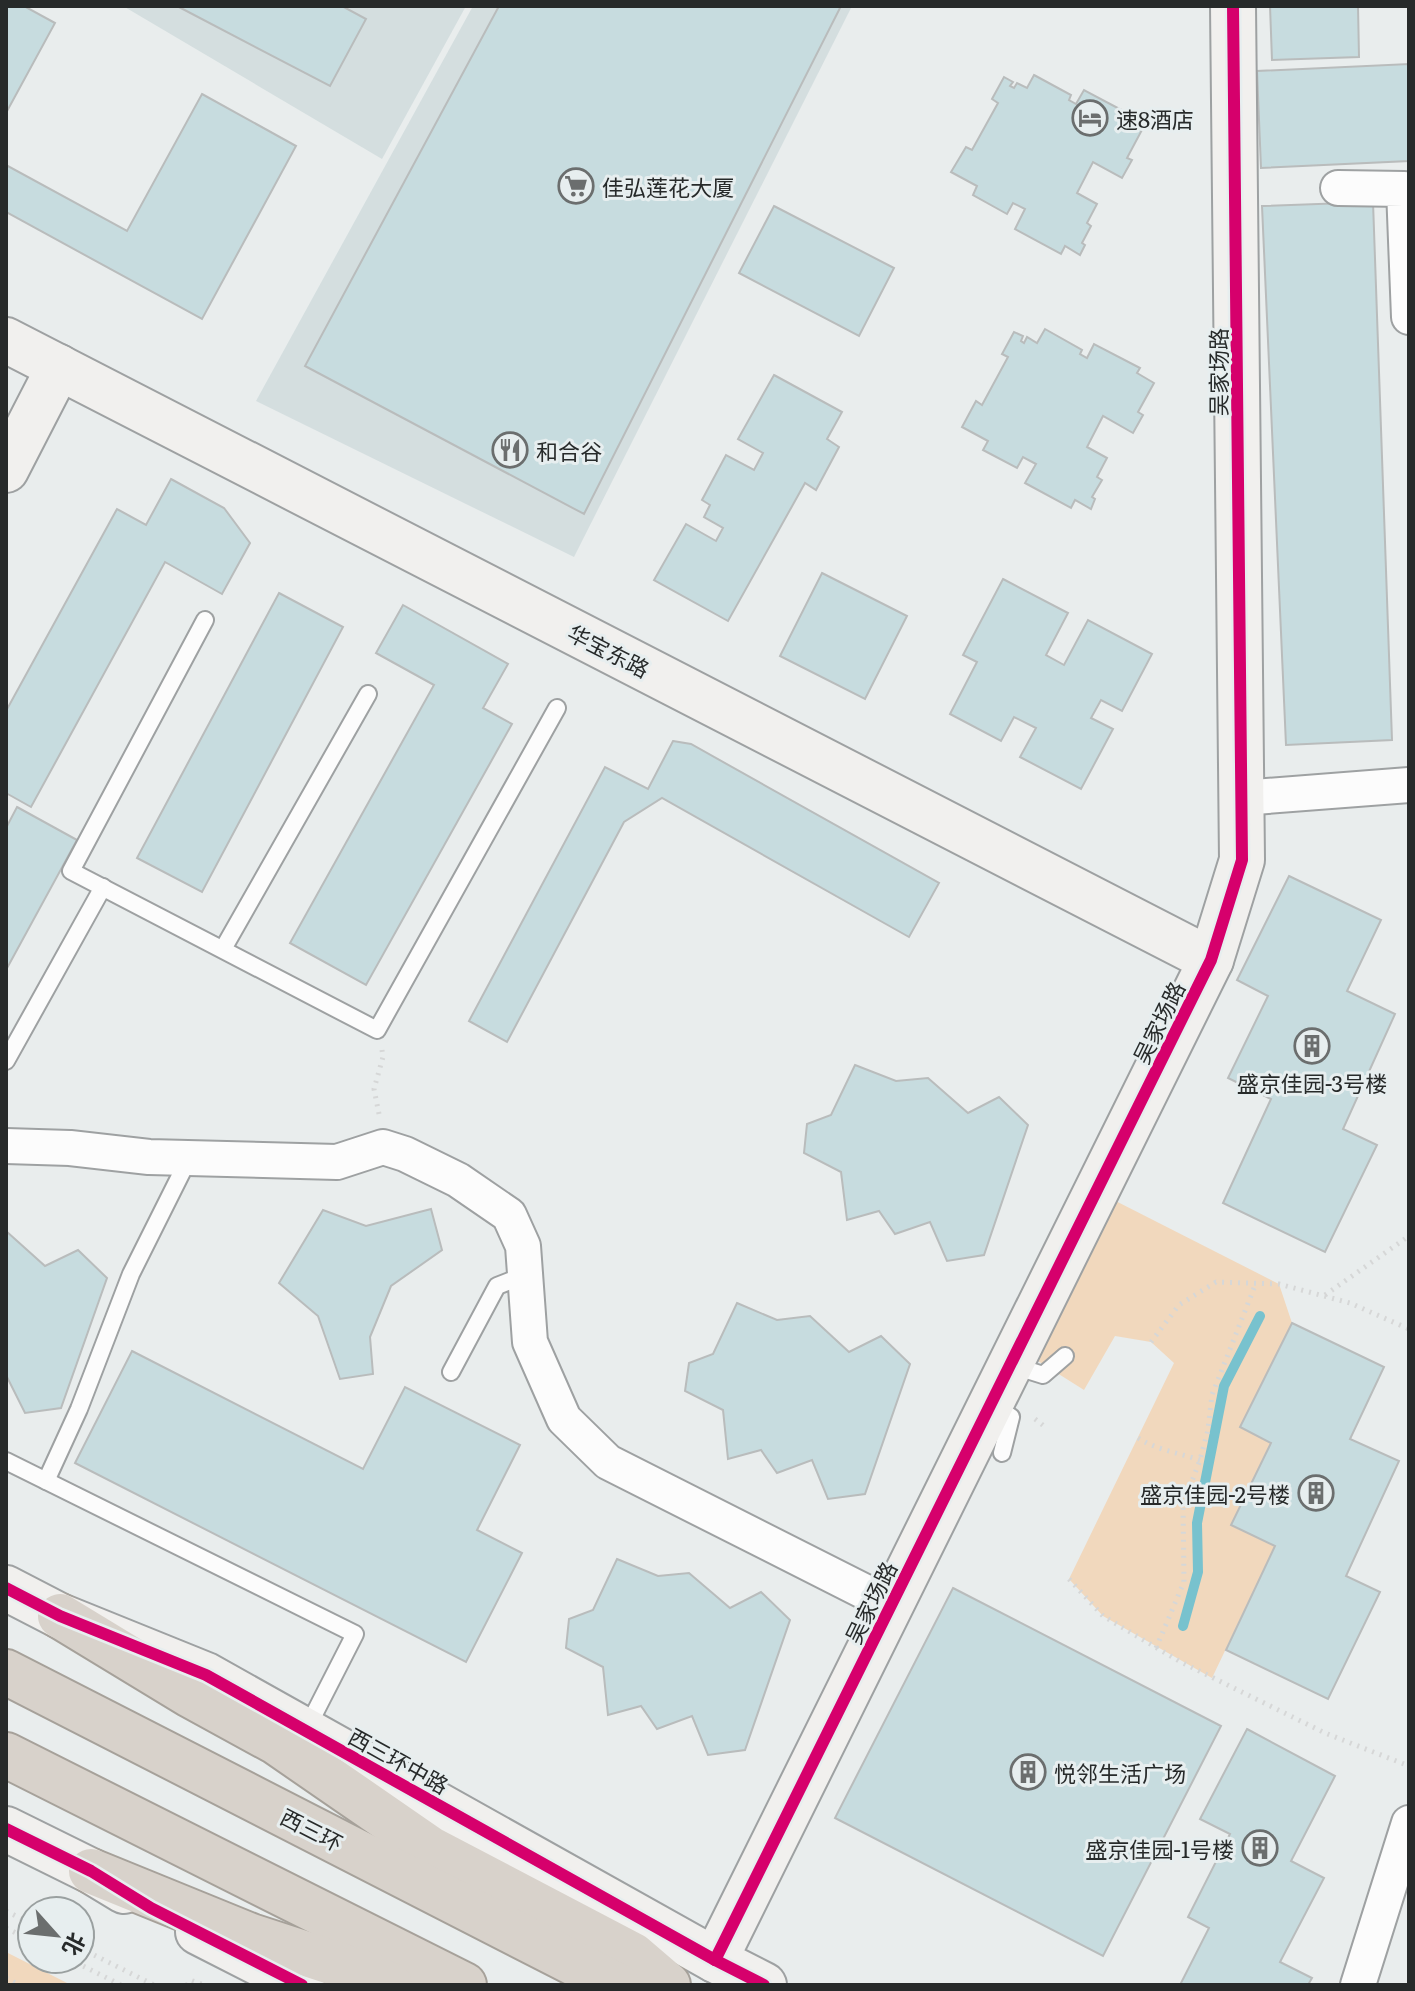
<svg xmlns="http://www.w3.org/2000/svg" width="1415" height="1991" font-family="Literata,'Noto Sans SC',serif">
  <rect width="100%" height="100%" fill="#e9eded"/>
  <g fill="#d4dedf">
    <path d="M 123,6 L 466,6 L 382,159 Z"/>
    <path d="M 473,6 L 852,6 L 574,557 L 256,401 Z"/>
  </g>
  <g fill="#f1d8bd">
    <path d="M 1096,1191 L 1279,1284 L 1292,1323 L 1240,1427 L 1271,1443 L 1275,1546 L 1212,1678 L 1103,1616 L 1069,1579 L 1174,1363 L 1151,1342 L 1115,1336 L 1084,1390 L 1019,1349 Z"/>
    <path d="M 6,1952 L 71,1985 L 6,1985 Z"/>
  </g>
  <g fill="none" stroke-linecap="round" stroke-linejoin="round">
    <path stroke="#78c2ce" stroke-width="10" d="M 1183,1626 L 1198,1572 L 1197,1523 L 1224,1386 L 1260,1316"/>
  </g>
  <g fill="#c7dcdf" stroke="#b9bcbc" stroke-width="2">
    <path d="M 6,6 L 24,6 L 55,23 L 6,113 Z"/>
    <path d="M 177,6 L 342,6 L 366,19 L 330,86 Z"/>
    <path d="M 499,6 L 841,6 L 584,514 L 305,366 Z"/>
    <path d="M 1270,6 L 1358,6 L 1359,57 L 1272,60 Z"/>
    <path d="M 1409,64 L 1409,161 L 1261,168 L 1257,71 Z"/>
    <path d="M 1034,75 L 1071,95 L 1069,100 L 1076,104 L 1084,90 L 1129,114 L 1126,119 L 1143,128 L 1127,158 L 1132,160 L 1122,178 L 1093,162 L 1077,193 L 1097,204 L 1087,223 L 1091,226 L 1082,243 L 1085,245 L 1080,255 L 1065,246 L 1061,254 L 1015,229 L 1025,209 L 1013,203 L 1007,214 L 973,195 L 977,186 L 951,172 L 966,147 L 972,150 L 998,103 L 992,99 L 1004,77 L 1013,82 L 1010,86 L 1014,88 L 1017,83 L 1027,88 Z"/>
    <path d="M 202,94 L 296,146 L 202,319 L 6,212 L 6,165 L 127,231 Z"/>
    <path d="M 1373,202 L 1392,740 L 1286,745 L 1262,206 Z"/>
    <path d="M 774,206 L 894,268 L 859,336 L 739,273 Z"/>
    <path d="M 1045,329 L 1082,350 L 1080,354 L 1087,358 L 1094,344 L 1140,368 L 1137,373 L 1154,383 L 1138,412 L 1143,415 L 1133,433 L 1103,416 L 1087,447 L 1107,458 L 1097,477 L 1102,480 L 1092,497 L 1095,499 L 1091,509 L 1075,500 L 1071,508 L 1025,483 L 1036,464 L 1023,457 L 1017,468 L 983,450 L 988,441 L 962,427 L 976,401 L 982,405 L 1008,357 L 1002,354 L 1014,332 L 1023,336 L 1021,341 L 1024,343 L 1027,337 L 1037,343 Z"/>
    <path d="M 774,375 L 842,412 L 827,439 L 839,447 L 816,490 L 805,483 L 728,621 L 654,580 L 686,524 L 716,541 L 723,528 L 704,517 L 710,505 L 702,500 L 726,455 L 754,470 L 763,453 L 738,439 Z"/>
    <path d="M 171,479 L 224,508 L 250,543 L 222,594 L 165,562 L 31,807 L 6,793 L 6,711 L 117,509 L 146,525 Z"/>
    <path d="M 822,573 L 907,616 L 865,699 L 780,656 Z"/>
    <path d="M 1003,579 L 1068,613 L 1046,655 L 1064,665 L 1088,620 L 1152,654 L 1122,711 L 1101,700 L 1091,718 L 1113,729 L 1081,789 L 1020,757 L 1036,728 L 1014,717 L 1001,741 L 950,714 L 977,662 L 963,655 Z"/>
    <path d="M 279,593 L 343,627 L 202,892 L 137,858 Z"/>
    <path d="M 403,605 L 508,664 L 483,708 L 512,724 L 366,985 L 290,943 L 434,685 L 376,653 Z"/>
    <path d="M 673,741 L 691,744 L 939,883 L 909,937 L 662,798 L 624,822 L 507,1042 L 469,1021 L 605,767 L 648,789 Z"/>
    <path d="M 17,807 L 77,840 L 6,970 L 6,828 Z"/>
    <path d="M 1289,876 L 1381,920 L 1347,991 L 1395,1014 L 1343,1129 L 1377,1145 L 1325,1252 L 1223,1203 L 1271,1099 L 1228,1078 L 1268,996 L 1237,980 Z"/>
    <path d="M 855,1065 L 896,1081 L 928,1078 L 968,1113 L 999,1097 L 1028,1125 L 984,1255 L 947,1261 L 930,1222 L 895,1234 L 879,1211 L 847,1220 L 841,1172 L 804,1153 L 807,1124 L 831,1115 Z"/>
    <path d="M 431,1209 L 442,1250 L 391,1286 L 370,1337 L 373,1374 L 340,1379 L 318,1316 L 279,1283 L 323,1210 L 366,1226 Z"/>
    <path d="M 6,1231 L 45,1266 L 78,1250 L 107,1278 L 61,1408 L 25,1413 L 6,1375 Z"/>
    <path d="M 737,1303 L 777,1320 L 810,1316 L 849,1352 L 881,1336 L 910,1364 L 865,1494 L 828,1499 L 812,1460 L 777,1473 L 761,1450 L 728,1459 L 723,1410 L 685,1391 L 689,1363 L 713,1354 Z"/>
    <path d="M 1292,1323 L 1384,1367 L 1350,1439 L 1399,1461 L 1346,1576 L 1380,1592 L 1328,1699 L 1226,1650 L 1275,1546 L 1231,1525 L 1271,1443 L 1240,1427 Z"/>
    <path d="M 132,1351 L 363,1469 L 405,1387 L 520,1445 L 477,1530 L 522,1553 L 466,1662 L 75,1463 Z"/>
    <path d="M 617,1559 L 658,1576 L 689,1573 L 730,1608 L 761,1592 L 790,1620 L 745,1750 L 708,1755 L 692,1716 L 657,1729 L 641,1706 L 608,1715 L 603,1667 L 566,1648 L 569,1619 L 593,1610 Z"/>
    <path d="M 953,1588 L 1221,1726 L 1103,1956 L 835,1818 Z"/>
    <path d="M 1247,1729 L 1335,1776 L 1291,1861 L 1324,1878 L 1280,1962 L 1312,1978 L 1308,1985 L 1180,1985 L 1209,1928 L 1188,1917 L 1230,1834 L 1200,1819 Z"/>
  </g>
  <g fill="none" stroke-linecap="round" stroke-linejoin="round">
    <defs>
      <g id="lane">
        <path d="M 205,620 L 71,871 L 377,1030 L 557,708"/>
        <path d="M 223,949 L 368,694"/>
        <path d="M 6,1061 L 103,887"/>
        <path d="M 1014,1366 L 1043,1375 L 1065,1356"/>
        <path d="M 451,1372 L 497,1286 L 525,1275"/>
        <path d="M 991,1404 L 1011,1417 L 1002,1453"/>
        <path d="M 6,1461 L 355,1634 L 306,1730"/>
        <path d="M 46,1481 L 79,1409 L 131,1274 L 189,1158"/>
      </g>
      <g id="street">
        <path d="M 1338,188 L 1404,189 L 1409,317"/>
        <path d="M 1241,798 L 1409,785"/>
        <path d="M 6,1146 L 70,1148 L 149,1157 L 337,1162 L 383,1147 L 405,1154 L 458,1180 L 509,1215 L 523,1246 L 530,1342 L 564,1419 L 608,1462 L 891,1605"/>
        <path d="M 1358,1985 L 1409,1823"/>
      </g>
      <g id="secondary">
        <path d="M 6,340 L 1211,960"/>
        <path d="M 6,470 L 59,367"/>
        <path d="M 6,1588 L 60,1616 L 206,1675 L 715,1960 L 764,1985"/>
        <path d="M 6,1829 L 91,1871 L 124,1891"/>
        <path d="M 198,1932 L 302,1985"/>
        <path d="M 715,1960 L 1211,960 L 1242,860 L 1233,6"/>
      </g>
      <g id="highway">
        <path d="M 60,1616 L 190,1695 L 276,1742 L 431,1849 L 633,1955 L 668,1985"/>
        <path d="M 6,1672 L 617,1985"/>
        <path d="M 6,1755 L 464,1985"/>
        <path d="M 91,1871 L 251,1936 L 371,1975 L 390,1985"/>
      </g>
    </defs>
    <use href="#lane" stroke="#9ea1a2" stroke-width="20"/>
    <use href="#street" stroke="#9ea1a2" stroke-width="38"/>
    <use href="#secondary" stroke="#9ea1a2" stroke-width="48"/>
    <use href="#highway" stroke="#a6a19a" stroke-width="48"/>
    <g stroke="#d6d7d7" stroke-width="5" stroke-dasharray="2 6" stroke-linecap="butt">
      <path d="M 379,1114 L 374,1089 L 383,1057 L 382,1050"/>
      <path d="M 1325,1295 L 1409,1236"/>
      <path d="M 1151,1342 L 1179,1305 L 1216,1282 L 1279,1284 L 1350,1303 L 1409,1329"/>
      <path d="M 1035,1419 L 1044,1426"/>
      <path d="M 1138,1438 C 1157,1450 1179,1453 1200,1460"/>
      <path d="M 1069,1579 L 1103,1616 L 1179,1661 L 1325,1733 L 1409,1766"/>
      <path d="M 1156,1648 L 1184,1582 L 1183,1505 L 1200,1460 L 1208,1430 L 1212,1395 L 1256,1283"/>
      <path d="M 6,1911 L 32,1924"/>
      <path d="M 6,1928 L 32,1941"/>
      <path d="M 80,1948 L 154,1985"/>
      <path d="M 69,1959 L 121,1985"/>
      <path d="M 6,1978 L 19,1985"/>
      <path d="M 187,1985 L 190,1980 L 204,1985"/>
    </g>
    <use href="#lane" stroke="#fcfcfc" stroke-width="16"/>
    <use href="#street" stroke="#fcfcfc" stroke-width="34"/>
    <use href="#secondary" stroke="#f1f0ee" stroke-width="44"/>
    <use href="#highway" stroke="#d8d2cb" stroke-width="44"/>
    <defs>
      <g id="cycleway">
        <path d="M 6,1588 L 60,1616 L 206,1675 L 715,1960 L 764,1985"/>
        <path d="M 6,1829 L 91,1871 L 151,1908 L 302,1985"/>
        <path d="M 715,1960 L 1211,960 L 1242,860 L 1233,6"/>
      </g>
    </defs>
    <use href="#cycleway" stroke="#e7eeef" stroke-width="17"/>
    <use href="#cycleway" stroke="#d6006c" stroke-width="12"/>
  </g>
  <defs>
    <symbol id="hotel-ring" viewBox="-11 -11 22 22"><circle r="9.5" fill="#e7eeef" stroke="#6b6e6e" stroke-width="1.5"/><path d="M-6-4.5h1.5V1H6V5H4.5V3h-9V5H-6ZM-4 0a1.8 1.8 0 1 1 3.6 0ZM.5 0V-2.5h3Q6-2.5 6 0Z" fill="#6b6e6e"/></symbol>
    <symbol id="supermarket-ring" viewBox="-11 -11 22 22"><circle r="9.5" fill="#e7eeef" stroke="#6b6e6e" stroke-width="1.5"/><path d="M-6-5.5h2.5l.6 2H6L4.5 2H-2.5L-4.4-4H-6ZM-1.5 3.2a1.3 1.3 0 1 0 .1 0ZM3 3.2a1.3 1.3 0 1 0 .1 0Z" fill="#6b6e6e"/></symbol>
    <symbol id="restaurant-ring" viewBox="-11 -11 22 22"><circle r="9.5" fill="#e7eeef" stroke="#6b6e6e" stroke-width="1.5"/><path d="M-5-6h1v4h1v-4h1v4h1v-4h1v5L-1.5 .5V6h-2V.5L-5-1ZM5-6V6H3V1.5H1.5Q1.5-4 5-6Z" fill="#6b6e6e"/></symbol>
    <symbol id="building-ring" viewBox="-11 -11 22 22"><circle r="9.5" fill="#e7eeef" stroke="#6b6e6e" stroke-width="1.5"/><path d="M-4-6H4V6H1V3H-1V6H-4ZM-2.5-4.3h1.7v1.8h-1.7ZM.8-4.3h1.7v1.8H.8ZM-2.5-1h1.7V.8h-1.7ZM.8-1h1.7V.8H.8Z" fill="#6b6e6e"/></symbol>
  </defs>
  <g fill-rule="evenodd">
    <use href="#hotel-ring" x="1070" y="98" width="40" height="40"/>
    <use href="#supermarket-ring" x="556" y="166" width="40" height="40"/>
    <use href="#restaurant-ring" x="490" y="430" width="40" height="40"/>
    <use href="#building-ring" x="1292" y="1026" width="40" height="40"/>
    <use href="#building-ring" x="1296" y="1473" width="40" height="40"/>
    <use href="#building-ring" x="1008" y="1752" width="40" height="40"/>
    <use href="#building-ring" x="1240" y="1828" width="40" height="40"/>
  </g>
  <g text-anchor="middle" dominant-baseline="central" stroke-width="6" stroke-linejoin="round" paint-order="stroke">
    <g font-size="22" fill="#272a2a" stroke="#e7eeef" text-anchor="start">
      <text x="1116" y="118">速8酒店</text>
      <text x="602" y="186">佳弘莲花大厦</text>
      <text x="536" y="450">和合谷</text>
      <text x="1312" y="1082" text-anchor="middle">盛京佳园-3号楼</text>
      <text x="1290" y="1493" text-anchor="end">盛京佳园-2号楼</text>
      <text x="1054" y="1772">悦邻生活广场</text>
      <text x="1234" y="1848" text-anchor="end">盛京佳园-1号楼</text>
    </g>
    <g font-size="22" fill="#272a2a" stroke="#e7eeef">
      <text transform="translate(1217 372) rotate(-90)">吴家场路</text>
      <text transform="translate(609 650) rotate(27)">华宝东路</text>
      <text transform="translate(1158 1022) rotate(-64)">吴家场路</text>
      <text transform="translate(870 1602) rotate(-64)">吴家场路</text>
      <text transform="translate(399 1760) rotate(29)">西三环中路</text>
      <text transform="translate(312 1829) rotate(27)">西三环</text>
    </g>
  </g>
  <rect width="1415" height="1991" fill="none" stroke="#272a2a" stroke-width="16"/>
  <g transform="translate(56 1935) rotate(117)"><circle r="38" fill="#e7eeef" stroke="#9aa0a0" stroke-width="2"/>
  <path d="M0-6L14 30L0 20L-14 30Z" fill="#6b6e6e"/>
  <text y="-12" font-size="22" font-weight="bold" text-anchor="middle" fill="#272a2a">北</text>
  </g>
</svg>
